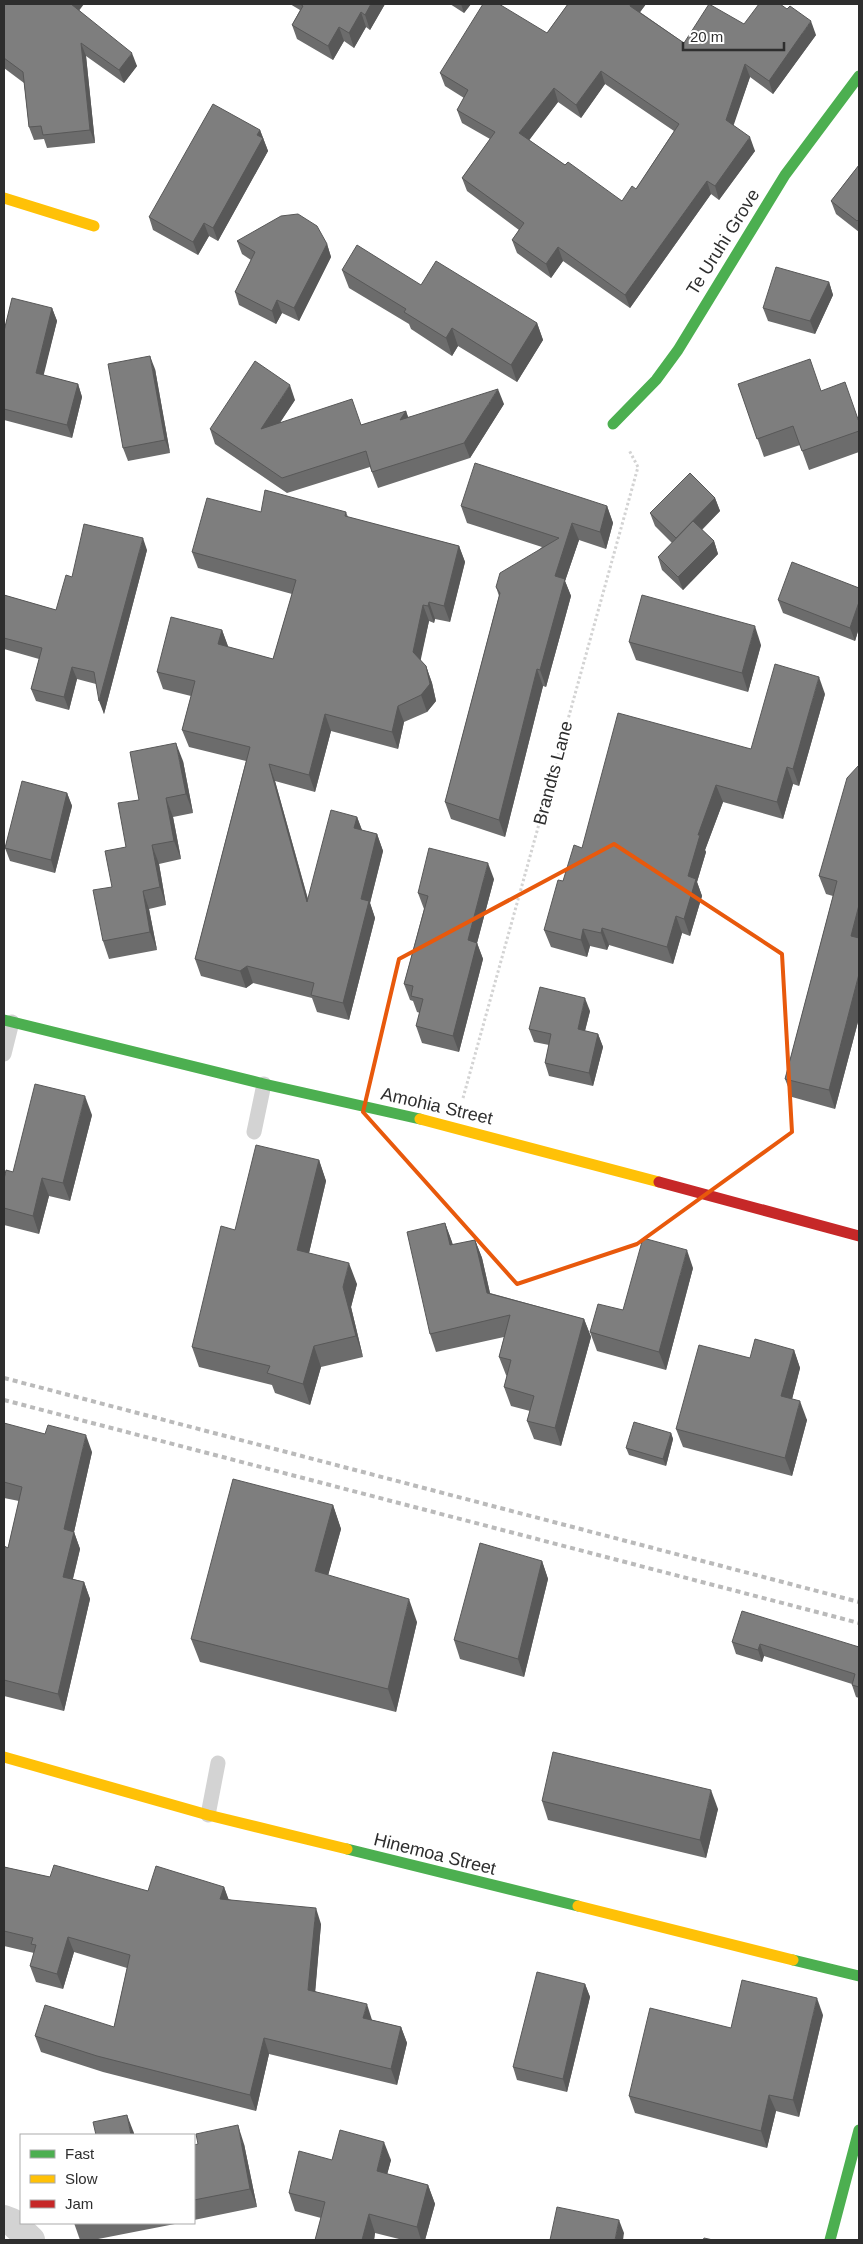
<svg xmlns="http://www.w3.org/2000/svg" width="863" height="2244" font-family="Helvetica,sans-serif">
  <rect width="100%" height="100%" fill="#fff"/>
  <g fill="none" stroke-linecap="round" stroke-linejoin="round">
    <path stroke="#d3d3d3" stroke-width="3" stroke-dasharray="2.5 2.5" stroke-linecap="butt" d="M 463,1098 L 638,467 L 629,450"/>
    <g stroke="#d3d3d3" stroke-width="15">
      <path d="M 4,1054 L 12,1022"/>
      <path d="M 254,1132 L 264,1084"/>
      <path d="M 208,1815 L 218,1763"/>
    </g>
    <path stroke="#d3d3d3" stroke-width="28" d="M 4,2219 L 12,2222 L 31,2240"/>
    <g stroke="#4caf50" stroke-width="11">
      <path d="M 613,424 L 656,380 L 678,350 L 785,175 L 859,76"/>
      <path d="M 4,1020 L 264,1084 L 420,1119"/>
      <path d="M 347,1849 L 578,1906"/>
      <path d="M 793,1960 L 859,1976"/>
      <path d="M 830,2240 L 859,2130"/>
    </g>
    <g stroke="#ffc107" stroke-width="11">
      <path d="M 4,198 L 94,226"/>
      <path d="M 420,1119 L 659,1182"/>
      <path d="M 4,1757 L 208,1815 L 347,1849"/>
      <path d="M 578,1906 L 793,1960"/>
    </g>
    <path stroke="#c62828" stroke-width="11" d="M 659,1182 L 859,1236"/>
    <g stroke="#bababa" stroke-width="4" stroke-dasharray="5 4" stroke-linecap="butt">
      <path d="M 4,1378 L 859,1602"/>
      <path d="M 4,1400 L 859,1623"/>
    </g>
  </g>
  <g fill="#6c6c6c" fill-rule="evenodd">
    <path d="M 4,4 L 79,10 L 137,66 L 124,83 L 86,56 L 95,143 L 47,148 L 44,139 L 34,140 L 29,127 L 24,83 L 4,68 Z"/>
    <path d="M 290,4 L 385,4 L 370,30 L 366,27 L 354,48 L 344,41 L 333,60 L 297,39 L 292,25 L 300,10 Z"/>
    <path d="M 450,4 L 471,4 L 464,13 Z"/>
    <path d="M 568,4 L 646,4 L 640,12 L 684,43 L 744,24 L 816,35 L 773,94 L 750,77 L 733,125 L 755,151 L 719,200 L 711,194 L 630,308 L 563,261 L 551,278 L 517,253 L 512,240 L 519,230 L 467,191 L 462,178 L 490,139 L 462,123 L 457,110 L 464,98 L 445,86 L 440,73 L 547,33 ZM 605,84 L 674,131 L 636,189 L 622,201 L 565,165 L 529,140 L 558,102 L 581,118 Z"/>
    <path d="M 260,130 L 268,151 L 218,241 L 209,236 L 198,255 L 153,230 L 149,217 Z"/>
    <path d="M 859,165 L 859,232 L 836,214 L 831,201 Z"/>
    <path d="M 237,241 L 327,244 L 331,257 L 299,321 L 282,313 L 276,324 L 239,305 L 235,292 L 251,260 L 242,254 Z"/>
    <path d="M 342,270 L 421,285 L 537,323 L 543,340 L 517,382 L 458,346 L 452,356 L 411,329 L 409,324 L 349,288 Z"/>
    <path d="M 829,282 L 833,295 L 815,334 L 768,321 L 763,308 Z"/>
    <path d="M 52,308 L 57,321 L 43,375 L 78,384 L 82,397 L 72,438 L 4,420 L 4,331 Z"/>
    <path d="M 155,369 L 170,453 L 128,461 L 123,448 Z"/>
    <path d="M 738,384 L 821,391 L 859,422 L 859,452 L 809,470 L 800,445 L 764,457 Z"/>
    <path d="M 295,400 L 280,422 L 361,425 L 406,411 L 408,417 L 504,404 L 470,458 L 378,488 L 370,467 L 287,493 L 215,444 L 210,429 Z"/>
    <path d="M 715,498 L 720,511 L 702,530 L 714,541 L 718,554 L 683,590 L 662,570 L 658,557 L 672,543 L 655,526 L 650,513 Z"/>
    <path d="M 461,506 L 607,506 L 613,523 L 606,549 L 579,540 L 565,581 L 571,596 L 546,687 L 543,686 L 505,837 L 451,819 L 445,802 L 499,596 L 496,587 L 542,547 L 467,523 Z"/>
    <path d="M 261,512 L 346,512 L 348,517 L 459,546 L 465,562 L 450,622 L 435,619 L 434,623 L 429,621 L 420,660 L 426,666 L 432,683 L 436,701 L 427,712 L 404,722 L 398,749 L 331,731 L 315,792 L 275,781 L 308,899 L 357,817 L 362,830 L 377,834 L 383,851 L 370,903 L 375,918 L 349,1020 L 317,1012 L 312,998 L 253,983 L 246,988 L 201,976 L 195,959 L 246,761 L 189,747 L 182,730 L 191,696 L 163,689 L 157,672 L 222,630 L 228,647 L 273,659 L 292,594 L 198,568 L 192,552 Z"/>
    <path d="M 147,550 L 104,714 L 96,684 L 77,679 L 69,710 L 36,701 L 31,689 L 39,659 L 4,649 L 4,595 L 56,610 L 72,577 Z"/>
    <path d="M 859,588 L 859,628 L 855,641 L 783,613 L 778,600 Z"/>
    <path d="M 629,642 L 761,645 L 748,692 L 636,660 Z"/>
    <path d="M 825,694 L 799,786 L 793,784 L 783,819 L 723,802 L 705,850 L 706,852 L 697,882 L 702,896 L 690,936 L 682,933 L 673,964 L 609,945 L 607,950 L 590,946 L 587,957 L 551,947 L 544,930 L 563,881 L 582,848 L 751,749 Z"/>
    <path d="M 183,761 L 193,813 L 173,817 L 181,859 L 159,864 L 166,905 L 149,909 L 157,950 L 109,959 L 103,941 L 112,887 L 126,847 L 139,800 Z"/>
    <path d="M 859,765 L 859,1018 L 835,1109 L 792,1097 L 785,1079 L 833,896 L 826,894 L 819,876 Z"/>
    <path d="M 67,793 L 72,806 L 55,873 L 10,861 L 5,848 Z"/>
    <path d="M 494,879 L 477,943 L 483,959 L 459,1052 L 422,1043 L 416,1026 L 420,1013 L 417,1012 L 413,1001 L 410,1000 L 404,984 L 424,909 L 418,893 Z"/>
    <path d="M 590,1011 L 585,1031 L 598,1034 L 603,1047 L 593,1086 L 549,1076 L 545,1063 L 549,1045 L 534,1042 L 529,1029 Z"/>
    <path d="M 92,1115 L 70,1201 L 49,1196 L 39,1234 L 4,1225 L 4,1179 Z"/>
    <path d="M 319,1160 L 326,1181 L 309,1253 L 357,1284 L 351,1307 L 363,1357 L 321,1367 L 310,1405 L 275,1393 L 272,1385 L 199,1367 L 192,1347 L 235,1230 Z"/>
    <path d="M 445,1223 L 453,1245 L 475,1240 L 482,1258 L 490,1293 L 584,1319 L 591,1337 L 561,1446 L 534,1439 L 527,1421 L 530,1411 L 511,1406 L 504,1387 L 507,1376 L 506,1375 L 499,1357 L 504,1337 L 436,1352 L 430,1334 Z"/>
    <path d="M 693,1268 L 666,1370 L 597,1351 L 590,1332 L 623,1310 Z"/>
    <path d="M 794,1350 L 800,1368 L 792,1399 L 807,1420 L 792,1476 L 683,1447 L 676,1429 Z"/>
    <path d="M 4,1423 L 92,1452 L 74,1532 L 80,1549 L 73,1579 L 84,1582 L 90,1599 L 64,1711 L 4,1696 L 4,1546 L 8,1548 L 19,1501 L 4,1498 Z"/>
    <path d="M 671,1433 L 673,1439 L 666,1466 L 629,1455 L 626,1448 Z"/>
    <path d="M 333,1505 L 341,1529 L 328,1575 L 417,1622 L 396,1712 L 200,1662 L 191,1639 Z"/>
    <path d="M 542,1561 L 548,1579 L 524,1677 L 460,1659 L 454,1640 Z"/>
    <path d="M 732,1642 L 859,1647 L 859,1698 L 856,1697 L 852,1685 L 852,1684 L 764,1656 L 762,1662 L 736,1654 Z"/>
    <path d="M 542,1801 L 718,1809 L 706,1858 L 548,1820 Z"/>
    <path d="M 4,1867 L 50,1877 L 148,1891 L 224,1887 L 228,1899 L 321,1924 L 315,1991 L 372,2020 L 401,2027 L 407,2043 L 397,2085 L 269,2054 L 256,2111 L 103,2072 L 41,2052 L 35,2036 L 114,2027 L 127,1968 L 74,1952 L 63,1989 L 36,1982 L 30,1966 L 34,1953 L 4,1946 Z"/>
    <path d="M 585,1984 L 590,1997 L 567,2092 L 517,2080 L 513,2067 Z"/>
    <path d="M 823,2015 L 799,2117 L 776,2111 L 767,2148 L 635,2113 L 629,2096 L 731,2028 Z"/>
    <path d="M 244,2144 L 257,2207 L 194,2220 L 194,2145 Z"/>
    <path d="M 332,2160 L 391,2160 L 387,2174 L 428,2185 L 435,2204 L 425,2240 L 403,2240 L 375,2233 L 374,2240 L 315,2240 L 321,2218 L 295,2211 L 289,2193 Z"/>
    <path d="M 74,2223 L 180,2223 L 93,2240 L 80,2240 Z"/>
  </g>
  <g fill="#585858">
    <path d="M 70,4 L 84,4 L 75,16 Z"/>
    <path d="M 371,4 L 385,4 L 370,30 L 365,15 Z"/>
    <path d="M 461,4 L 471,4 L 464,13 Z"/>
    <path d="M 631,4 L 646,4 L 635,19 L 630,6 Z"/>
    <path d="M 361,12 L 366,27 L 354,48 L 349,33 Z"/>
    <path d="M 811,21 L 816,35 L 773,94 L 769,81 Z"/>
    <path d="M 339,27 L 344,41 L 333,60 L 328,46 Z"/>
    <path d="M 81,43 L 86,56 L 95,143 L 90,130 Z"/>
    <path d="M 132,53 L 137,66 L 124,83 L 119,70 Z"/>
    <path d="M 745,64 L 750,77 L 731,133 L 726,120 Z"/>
    <path d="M 601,71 L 605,84 L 581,118 L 576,105 Z"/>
    <path d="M 554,88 L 558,102 L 524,147 L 519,133 Z"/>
    <path d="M 260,130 L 268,151 L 218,241 L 213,228 Z"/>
    <path d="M 750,137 L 755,151 L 719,200 L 715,186 Z"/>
    <path d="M 707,181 L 711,194 L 630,308 L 625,295 Z"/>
    <path d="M 204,223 L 209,236 L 198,255 L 193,242 Z"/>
    <path d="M 327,244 L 331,257 L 299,321 L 294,308 Z"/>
    <path d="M 558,247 L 563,261 L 551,278 L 546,264 Z"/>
    <path d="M 829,282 L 833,295 L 815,334 L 810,321 Z"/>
    <path d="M 277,300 L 282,313 L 276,324 L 272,311 Z"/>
    <path d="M 52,308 L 57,321 L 41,386 L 36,373 Z"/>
    <path d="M 537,323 L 543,340 L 517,382 L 511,365 Z"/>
    <path d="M 452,328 L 458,346 L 452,356 L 446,338 Z"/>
    <path d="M 150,356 L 155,369 L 170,453 L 165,440 Z"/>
    <path d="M 78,384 L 82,397 L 72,438 L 67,425 Z"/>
    <path d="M 290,385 L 295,400 L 266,444 L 261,429 Z"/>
    <path d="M 498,389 L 504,404 L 470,458 L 464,443 Z"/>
    <path d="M 406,411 L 411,426 L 400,420 Z"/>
    <path d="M 715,498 L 720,511 L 680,551 L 676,538 Z"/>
    <path d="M 607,506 L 613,523 L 606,549 L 600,532 Z"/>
    <path d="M 572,523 L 579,540 L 565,581 L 571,596 L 546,687 L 540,670 L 555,576 Z"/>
    <path d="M 143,538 L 147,550 L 104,714 L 99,701 Z"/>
    <path d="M 714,541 L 718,554 L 683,590 L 678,577 Z"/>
    <path d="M 459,546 L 465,562 L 450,622 L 444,606 Z"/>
    <path d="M 429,602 L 435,619 L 434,623 L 428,606 Z"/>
    <path d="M 859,602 L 859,628 L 855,641 L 850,628 Z"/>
    <path d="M 423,605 L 429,621 L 419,668 L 413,652 Z"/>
    <path d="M 755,626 L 761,645 L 748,692 L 742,673 Z"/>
    <path d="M 222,630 L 228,646 L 225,661 L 218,644 Z"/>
    <path d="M 426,666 L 432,683 L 436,701 L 427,712 L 421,695 Z"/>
    <path d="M 72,667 L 77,679 L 69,710 L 64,697 Z"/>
    <path d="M 537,669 L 543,686 L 505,837 L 499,820 Z"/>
    <path d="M 819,677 L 825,694 L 799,786 L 793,769 Z"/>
    <path d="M 398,706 L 404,722 L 398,749 L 392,732 Z"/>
    <path d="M 325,714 L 331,731 L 315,792 L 309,775 Z"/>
    <path d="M 176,743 L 183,761 L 193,813 L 186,794 Z"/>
    <path d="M 269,764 L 275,781 L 313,918 L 307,902 Z"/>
    <path d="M 787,767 L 793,784 L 783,819 L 777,802 Z"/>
    <path d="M 716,785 L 723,802 L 705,850 L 706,852 L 697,882 L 702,896 L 690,936 L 684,919 L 688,876 L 698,835 Z"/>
    <path d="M 67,793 L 72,806 L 55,873 L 51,860 Z"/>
    <path d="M 166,798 L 173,817 L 181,859 L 174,841 Z"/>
    <path d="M 357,817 L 363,833 L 354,828 Z"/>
    <path d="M 377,834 L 383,851 L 370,903 L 375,918 L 349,1020 L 343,1003 L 361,899 Z"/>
    <path d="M 152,845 L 159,864 L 166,905 L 160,887 Z"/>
    <path d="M 488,863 L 494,879 L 477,943 L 483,959 L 459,1052 L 453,1036 L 468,940 Z"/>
    <path d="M 143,891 L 149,909 L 157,950 L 150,932 Z"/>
    <path d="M 859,905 L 859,948 L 851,936 Z"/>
    <path d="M 676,916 L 682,933 L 673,964 L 667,947 Z"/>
    <path d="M 602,928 L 609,945 L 607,950 L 601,933 Z"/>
    <path d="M 583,929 L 590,946 L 587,957 L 581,940 Z"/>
    <path d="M 247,966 L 253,983 L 246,988 L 240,971 Z"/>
    <path d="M 859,974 L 859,1018 L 835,1109 L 829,1090 Z"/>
    <path d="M 585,998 L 590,1011 L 582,1042 L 578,1029 Z"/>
    <path d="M 598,1034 L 603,1047 L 593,1086 L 589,1073 Z"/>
    <path d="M 85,1096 L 92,1115 L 70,1201 L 63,1183 Z"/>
    <path d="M 319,1160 L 326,1181 L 305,1270 L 297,1250 Z"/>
    <path d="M 42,1178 L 49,1196 L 39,1234 L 33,1216 Z"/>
    <path d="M 445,1223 L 452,1242 L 457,1264 L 450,1245 Z"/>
    <path d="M 475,1240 L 482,1258 L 494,1311 L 487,1293 Z"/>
    <path d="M 687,1250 L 693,1268 L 666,1370 L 659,1352 Z"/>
    <path d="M 349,1263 L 357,1284 L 351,1307 L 363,1357 L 356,1336 L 343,1287 Z"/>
    <path d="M 584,1319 L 591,1337 L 561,1446 L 555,1428 Z"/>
    <path d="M 314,1346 L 321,1367 L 310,1405 L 303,1384 Z"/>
    <path d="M 794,1350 L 800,1368 L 788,1415 L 781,1396 Z"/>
    <path d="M 800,1401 L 807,1420 L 792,1476 L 785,1458 Z"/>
    <path d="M 671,1433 L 673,1439 L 666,1466 L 663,1459 Z"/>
    <path d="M 86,1435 L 92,1452 L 74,1532 L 80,1549 L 69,1594 L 63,1577 L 64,1529 Z"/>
    <path d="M 333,1505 L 341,1529 L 323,1594 L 315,1571 Z"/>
    <path d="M 542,1561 L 548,1579 L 524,1677 L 518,1659 Z"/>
    <path d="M 84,1582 L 90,1599 L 64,1711 L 58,1694 Z"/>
    <path d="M 409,1599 L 417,1622 L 396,1712 L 388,1689 Z"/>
    <path d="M 760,1644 L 764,1656 L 762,1662 L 758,1650 Z"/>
    <path d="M 711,1790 L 718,1809 L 706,1858 L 700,1840 Z"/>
    <path d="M 224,1887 L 230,1903 L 220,1899 Z"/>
    <path d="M 316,1908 L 321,1924 L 314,2006 L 308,1990 Z"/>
    <path d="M 68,1937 L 74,1952 L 63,1989 L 57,1974 Z"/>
    <path d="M 585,1984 L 590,1997 L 567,2092 L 563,2079 Z"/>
    <path d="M 817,1998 L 823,2015 L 799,2117 L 793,2100 Z"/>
    <path d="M 367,2004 L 372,2020 L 369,2034 L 363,2018 Z"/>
    <path d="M 401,2027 L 407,2043 L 397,2085 L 391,2069 Z"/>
    <path d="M 264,2038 L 269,2054 L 256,2111 L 250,2095 Z"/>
    <path d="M 769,2095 L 776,2111 L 767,2148 L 761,2131 Z"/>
    <path d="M 127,2115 L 134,2133 L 134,2135 L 131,2135 Z"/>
    <path d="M 238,2125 L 244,2144 L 257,2207 L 250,2189 Z"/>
    <path d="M 384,2142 L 391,2160 L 383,2190 L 377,2171 Z"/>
    <path d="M 428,2185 L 435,2204 L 425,2240 L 421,2240 L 417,2227 Z"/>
    <path d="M 369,2214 L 375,2233 L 374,2240 L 362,2240 Z"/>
    <path d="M 619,2220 L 624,2233 L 623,2240 L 615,2240 Z"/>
  </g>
  <g fill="#7e7e7e" stroke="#585858" fill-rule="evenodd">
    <path d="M 4,4 L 71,4 L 132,53 L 119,70 L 81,43 L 90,130 L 43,135 L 41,126 L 29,127 L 23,72 L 4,58 Z"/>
    <path d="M 300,4 L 371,4 L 365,15 L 361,12 L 349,33 L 339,27 L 328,46 L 292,25 L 303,6 Z"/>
    <path d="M 483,4 L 499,4 L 547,33 L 568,4 L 631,4 L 630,6 L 684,43 L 709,4 L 744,24 L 759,4 L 780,4 L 787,9 L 790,6 L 811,21 L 769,81 L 745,64 L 726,120 L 750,137 L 715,186 L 707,181 L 625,295 L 558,247 L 546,264 L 512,240 L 524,223 L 462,178 L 495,132 L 457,110 L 468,90 L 440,73 ZM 601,71 L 679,124 L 636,189 L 632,186 L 622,201 L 568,162 L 565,165 L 519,133 L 554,88 L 576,105 Z"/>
    <path d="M 213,104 L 260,130 L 257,135 L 263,138 L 213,228 L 204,223 L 193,242 L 149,217 Z"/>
    <path d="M 859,165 L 859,219 L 857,221 L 831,201 Z"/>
    <path d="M 298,214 L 317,226 L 327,244 L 294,308 L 277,300 L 272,311 L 235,292 L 255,252 L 237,241 L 281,216 Z"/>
    <path d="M 357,245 L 421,285 L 436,261 L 537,323 L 511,365 L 452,328 L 446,338 L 404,312 L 406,309 L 342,270 Z"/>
    <path d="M 776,267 L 829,282 L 810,321 L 763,308 Z"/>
    <path d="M 12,298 L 52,308 L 36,373 L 78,384 L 67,425 L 4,409 L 4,331 Z"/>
    <path d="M 150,356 L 165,440 L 123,448 L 108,364 Z"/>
    <path d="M 810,359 L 821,391 L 845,382 L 859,422 L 859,431 L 802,451 L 793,426 L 757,439 L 738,384 Z"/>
    <path d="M 255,361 L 290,385 L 261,429 L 352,399 L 361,425 L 406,411 L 400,420 L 498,389 L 464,443 L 372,472 L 366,451 L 282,478 L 210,429 Z"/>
    <path d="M 475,463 L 607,506 L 600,532 L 572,523 L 555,576 L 565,579 L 540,670 L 537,669 L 499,820 L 445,802 L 500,593 L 496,587 L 500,573 L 559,538 L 461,506 Z"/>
    <path d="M 690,473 L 715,498 L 676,538 L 650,513 Z"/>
    <path d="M 265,490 L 346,512 L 345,516 L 459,546 L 444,606 L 429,602 L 428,606 L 423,605 L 413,652 L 426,666 L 430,684 L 421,695 L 398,706 L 392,732 L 325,714 L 309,775 L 269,764 L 307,902 L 331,810 L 357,817 L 354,828 L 377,834 L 361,899 L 369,901 L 343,1003 L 311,995 L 314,983 L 247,966 L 240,971 L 195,959 L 250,747 L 182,730 L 195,681 L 157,672 L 171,617 L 222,630 L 218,644 L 273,659 L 296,580 L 192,552 L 207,498 L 261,512 Z"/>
    <path d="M 693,521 L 714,541 L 678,577 L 658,557 Z"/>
    <path d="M 84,524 L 143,538 L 99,701 L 94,672 L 72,667 L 64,697 L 31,689 L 42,648 L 4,638 L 4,595 L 56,610 L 66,575 L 72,577 Z"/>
    <path d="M 792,562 L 859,588 L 859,602 L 850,628 L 778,600 Z"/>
    <path d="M 642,595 L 755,626 L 742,673 L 629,642 Z"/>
    <path d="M 775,664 L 819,677 L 793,769 L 787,767 L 777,802 L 716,785 L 698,835 L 700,835 L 688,876 L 696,879 L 684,919 L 676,916 L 667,947 L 602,928 L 601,933 L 583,929 L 581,940 L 544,930 L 558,880 L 563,881 L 574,845 L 582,848 L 618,713 L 751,749 Z"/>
    <path d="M 176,743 L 186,794 L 166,798 L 174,841 L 152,845 L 160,887 L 143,891 L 150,932 L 103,941 L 93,890 L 112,887 L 105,851 L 126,847 L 118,803 L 139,800 L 130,752 Z"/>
    <path d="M 859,765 L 859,905 L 851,936 L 859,938 L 859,974 L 829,1090 L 785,1079 L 837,881 L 819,876 L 847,778 Z"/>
    <path d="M 22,781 L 67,793 L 51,860 L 5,848 Z"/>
    <path d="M 429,848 L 488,863 L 468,940 L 477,943 L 453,1036 L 416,1026 L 423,999 L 411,996 L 413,986 L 404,984 L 428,896 L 418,893 Z"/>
    <path d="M 540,987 L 585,998 L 578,1029 L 598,1034 L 589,1073 L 545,1063 L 551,1034 L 529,1029 Z"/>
    <path d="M 35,1084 L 85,1096 L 63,1183 L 42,1178 L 33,1216 L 4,1208 L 4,1179 L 6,1170 L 13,1172 Z"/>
    <path d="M 256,1145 L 319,1160 L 297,1250 L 349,1263 L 343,1287 L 356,1336 L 314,1346 L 303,1384 L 267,1373 L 270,1366 L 192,1347 L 221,1226 L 235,1230 Z"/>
    <path d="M 445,1223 L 450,1245 L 475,1240 L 487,1293 L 584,1319 L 555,1428 L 527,1421 L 534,1396 L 504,1387 L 511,1360 L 499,1357 L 510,1315 L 430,1334 L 407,1232 Z"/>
    <path d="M 643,1238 L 687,1250 L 659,1352 L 590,1332 L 598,1304 L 623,1310 Z"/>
    <path d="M 755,1339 L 794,1350 L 781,1396 L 800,1401 L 785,1458 L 676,1429 L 699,1345 L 750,1358 Z"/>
    <path d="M 634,1422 L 671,1433 L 663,1459 L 626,1448 Z"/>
    <path d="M 4,1423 L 45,1434 L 48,1425 L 86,1435 L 64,1529 L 74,1532 L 63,1577 L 84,1582 L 58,1694 L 4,1680 L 4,1546 L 8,1548 L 22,1487 L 4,1482 Z"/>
    <path d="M 233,1479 L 333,1505 L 315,1571 L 409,1599 L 388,1689 L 191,1639 Z"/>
    <path d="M 480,1543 L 542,1561 L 518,1659 L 454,1640 Z"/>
    <path d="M 742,1611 L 859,1647 L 859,1687 L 852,1685 L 855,1674 L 760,1644 L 758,1650 L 732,1642 Z"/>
    <path d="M 553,1752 L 711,1790 L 700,1840 L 542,1801 Z"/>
    <path d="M 54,1865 L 148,1891 L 156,1866 L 224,1887 L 220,1899 L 316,1908 L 308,1990 L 367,2004 L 363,2018 L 401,2027 L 391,2069 L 264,2038 L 250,2095 L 97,2056 L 35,2036 L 45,2005 L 114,2027 L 130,1955 L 68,1937 L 57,1974 L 30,1966 L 36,1945 L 31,1944 L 33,1938 L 4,1931 L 4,1867 L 50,1877 Z"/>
    <path d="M 537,1972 L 585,1984 L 563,2079 L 513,2067 Z"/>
    <path d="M 742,1980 L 817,1998 L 793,2100 L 769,2095 L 761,2131 L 629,2096 L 650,2008 L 731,2028 Z"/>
    <path d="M 127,2115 L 131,2135 L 96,2135 L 93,2122 Z"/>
    <path d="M 238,2125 L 250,2189 L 194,2200 L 194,2145 L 198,2144 L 196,2134 Z"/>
    <path d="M 340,2130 L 384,2142 L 377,2171 L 428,2185 L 417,2227 L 369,2214 L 362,2240 L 315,2240 L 325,2202 L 289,2193 L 299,2151 L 332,2160 Z"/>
    <path d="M 557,2207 L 619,2220 L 615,2240 L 550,2240 Z"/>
    <path d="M 704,2238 L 713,2240 L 703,2240 Z"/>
  </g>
  <path fill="none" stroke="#e8590c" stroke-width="4" stroke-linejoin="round" d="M 614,844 L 782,954 L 792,1132 L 637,1244 L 517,1284 L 363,1112 L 399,959 Z"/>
  <g text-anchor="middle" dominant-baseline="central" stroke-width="5" stroke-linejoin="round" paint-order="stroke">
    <g font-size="18" fill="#2e2e2e" stroke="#fff">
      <text transform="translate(723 242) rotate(-58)">Te Uruhi Grove</text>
      <text transform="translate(553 773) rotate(-75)">Brandts Lane</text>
      <text transform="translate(437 1106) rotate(13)">Amohia Street</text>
      <text transform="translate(435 1854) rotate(14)">Hinemoa Street</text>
    </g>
  </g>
  <rect width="863" height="2244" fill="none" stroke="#2e2e2e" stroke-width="10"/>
  <rect x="20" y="2134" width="175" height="90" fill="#ffffff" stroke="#ababab"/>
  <rect x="30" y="2150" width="25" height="8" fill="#4caf50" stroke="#ababab"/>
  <text x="65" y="2159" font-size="15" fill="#2e2e2e">Fast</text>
  <rect x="30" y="2175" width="25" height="8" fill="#ffc107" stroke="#ababab"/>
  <text x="65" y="2184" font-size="15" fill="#2e2e2e">Slow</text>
  <rect x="30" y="2200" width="25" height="8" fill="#c62828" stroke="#ababab"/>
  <text x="65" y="2209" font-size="15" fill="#2e2e2e">Jam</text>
  <path d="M683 42v8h101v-8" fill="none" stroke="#2e2e2e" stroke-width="2.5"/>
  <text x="690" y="42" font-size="15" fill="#2e2e2e" stroke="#ffffff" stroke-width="4" paint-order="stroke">20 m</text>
</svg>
